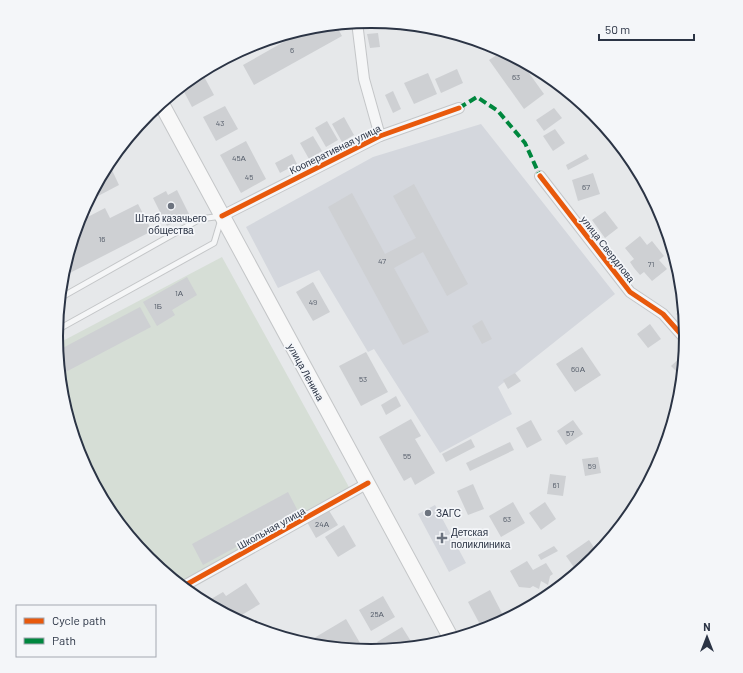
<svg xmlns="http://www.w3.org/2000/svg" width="743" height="673" font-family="Barlow,sans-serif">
  <rect width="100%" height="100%" fill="#e6e8ea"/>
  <g fill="#d4d7dd">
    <path d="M 481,124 L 615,294 L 498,387 L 512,414 L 440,453 L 374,349 L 368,352 L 319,270 L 278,288 L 246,227 L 373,157 Z"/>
    <path d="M 435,505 L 466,563 L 449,572 L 418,514 Z"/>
  </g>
  <path fill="#d6ded6" d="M 222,257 L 350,489 L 178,584 L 148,559 L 109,512 L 80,457 L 62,398 L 57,344 Z"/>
  <g fill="#ced0d3">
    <path d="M 336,25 L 342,36 L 254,85 L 243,65 L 310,27 Z"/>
    <path d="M 378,33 L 380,47 L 370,48 L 367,34 Z"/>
    <path d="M 503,51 L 519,59 L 544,94 L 524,109 L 489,60 Z"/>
    <path d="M 457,69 L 463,83 L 441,93 L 435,79 Z"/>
    <path d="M 201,71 L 214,95 L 192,107 L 181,86 Z"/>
    <path d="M 428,73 L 437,94 L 414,104 L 404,83 Z"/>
    <path d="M 393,91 L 401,109 L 393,113 L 385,95 Z"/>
    <path d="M 225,106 L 238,129 L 216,141 L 203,117 Z"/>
    <path d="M 554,108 L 562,118 L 544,131 L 536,120 Z"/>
    <path d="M 344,117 L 354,135 L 342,142 L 332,124 Z"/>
    <path d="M 327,121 L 338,140 L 326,147 L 315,128 Z"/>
    <path d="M 555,129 L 565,143 L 553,151 L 543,136 Z"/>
    <path d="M 313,136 L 322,151 L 309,159 L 300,143 Z"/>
    <path d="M 246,141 L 266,179 L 241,193 L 220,155 Z"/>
    <path d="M 292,154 L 297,164 L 280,173 L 275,163 Z"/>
    <path d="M 586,154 L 589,159 L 568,170 L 566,165 Z"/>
    <path d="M 111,168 L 119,185 L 98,196 L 95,189 L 103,172 Z"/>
    <path d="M 593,173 L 600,194 L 578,201 L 572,180 Z"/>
    <path d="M 414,184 L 468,284 L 447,296 L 423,252 L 394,268 L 429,332 L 403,345 L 328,207 L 352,193 L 385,254 L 416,238 L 393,196 Z"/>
    <path d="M 177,190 L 189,214 L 167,226 L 153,198 L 166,191 L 168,195 Z"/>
    <path d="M 138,204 L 152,231 L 62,277 L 74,237 L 80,233 L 77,226 L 78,222 L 105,208 L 110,218 Z"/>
    <path d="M 605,211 L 618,228 L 605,238 L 592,220 Z"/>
    <path d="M 640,236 L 647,245 L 652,241 L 664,256 L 659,260 L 667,269 L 652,281 L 644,272 L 640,275 L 634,268 L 630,262 L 634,259 L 625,248 Z"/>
    <path d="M 187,277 L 197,295 L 172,310 L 175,315 L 157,326 L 143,302 Z"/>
    <path d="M 313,282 L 330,312 L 313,321 L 296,292 Z"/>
    <path d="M 684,306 L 685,320 L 684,322 L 676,314 Z"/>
    <path d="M 140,307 L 151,327 L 60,375 L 57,351 Z"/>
    <path d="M 482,320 L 492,339 L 482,344 L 472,326 Z"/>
    <path d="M 650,324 L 661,339 L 648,348 L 637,334 Z"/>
    <path d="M 582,347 L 601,375 L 575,392 L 556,364 Z"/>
    <path d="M 366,352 L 388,392 L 361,406 L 339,366 Z"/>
    <path d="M 682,356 L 685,360 L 684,372 L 680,375 L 671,366 Z"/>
    <path d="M 515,373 L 521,381 L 508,389 L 503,380 Z"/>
    <path d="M 682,390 L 681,398 L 680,400 L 676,395 Z"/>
    <path d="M 396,396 L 401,406 L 386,415 L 381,405 Z"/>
    <path d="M 411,419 L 421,436 L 415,439 L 435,473 L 415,485 L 411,477 L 404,481 L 379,437 Z"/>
    <path d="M 531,420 L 542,440 L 527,448 L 516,428 Z"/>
    <path d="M 573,420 L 583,434 L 566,445 L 557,431 Z"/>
    <path d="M 471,439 L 475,447 L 446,462 L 442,454 Z"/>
    <path d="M 510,442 L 514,450 L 470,471 L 466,463 Z"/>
    <path d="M 598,457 L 601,473 L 585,476 L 582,459 Z"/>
    <path d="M 550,474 L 566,476 L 563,496 L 547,494 Z"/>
    <path d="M 473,484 L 484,509 L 468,515 L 457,491 Z"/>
    <path d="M 648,485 L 647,488 L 639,501 L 636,489 Z"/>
    <path d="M 288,492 L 299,513 L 203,565 L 192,544 Z"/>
    <path d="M 513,502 L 525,523 L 501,537 L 489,516 Z"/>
    <path d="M 545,502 L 556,519 L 541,530 L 529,513 Z"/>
    <path d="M 328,509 L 338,525 L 316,538 L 307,522 Z"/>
    <path d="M 344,525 L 356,546 L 338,557 L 325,537 Z"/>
    <path d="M 589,540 L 599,555 L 578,573 L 566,556 Z"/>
    <path d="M 554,546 L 558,551 L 541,560 L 538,555 Z"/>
    <path d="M 527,561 L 533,570 L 546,563 L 553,574 L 550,576 L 548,585 L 541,581 L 539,589 L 533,586 L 530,588 L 519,587 L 510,571 Z"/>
    <path d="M 246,583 L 260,604 L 235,619 L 208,605 L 206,602 L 223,592 L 226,596 Z"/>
    <path d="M 490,590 L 505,619 L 483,630 L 468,602 Z"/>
    <path d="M 383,596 L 395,617 L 371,631 L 359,610 Z"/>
    <path d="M 346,619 L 360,643 L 348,650 L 310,646 L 304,644 Z"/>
    <path d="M 402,627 L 412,643 L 415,642 L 418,647 L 378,651 L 382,649 L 377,642 Z"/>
  </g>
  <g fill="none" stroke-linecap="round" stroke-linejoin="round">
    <defs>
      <path id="lane" d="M 57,330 L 214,243 L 222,216 L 200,219 L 60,298"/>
      <g id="street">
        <path d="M 357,22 L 364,79 L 380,136"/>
        <path d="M 540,176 L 630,292 L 663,314 L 687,341"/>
        <path d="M 222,216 L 380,136 L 459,108"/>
        <path d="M 182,587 L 368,483"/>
      </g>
      <path id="secondary" d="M 161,103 L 452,640"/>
    </defs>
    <use href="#lane" stroke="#c4c6c8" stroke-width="7"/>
    <use href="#street" stroke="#c4c6c8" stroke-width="12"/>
    <use href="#secondary" stroke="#c4c6c8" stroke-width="17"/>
    <use href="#lane" stroke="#f5f6f7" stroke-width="5"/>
    <use href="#street" stroke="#f5f6f7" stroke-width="10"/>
    <use href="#secondary" stroke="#f8f8f8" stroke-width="15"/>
    <path stroke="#00873e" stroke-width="4" stroke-dasharray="8 4" stroke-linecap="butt" d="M 459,108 L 477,97 L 498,111 L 525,143 L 540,176"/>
    <defs>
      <g id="cycleway">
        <path d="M 540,176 L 630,292 L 663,314 L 687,341"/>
        <path d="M 222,216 L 380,136 L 459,108"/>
        <path d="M 182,587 L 368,483"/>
      </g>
    </defs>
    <use href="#cycleway" stroke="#f4f6f9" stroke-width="8"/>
    <use href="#cycleway" stroke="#e8590c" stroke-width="5"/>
  </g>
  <g fill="#6c737f" stroke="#f4f6f9" stroke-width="1.5">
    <circle cx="171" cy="206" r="4"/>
    <circle cx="428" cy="513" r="4"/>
    <path d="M440 532h4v4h4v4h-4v4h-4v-4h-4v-4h4z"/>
  </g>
  <g text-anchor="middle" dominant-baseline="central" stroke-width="3.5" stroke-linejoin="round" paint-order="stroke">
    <g font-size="8" fill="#545c69">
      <text x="292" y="50">6</text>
      <text x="516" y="77">63</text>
      <text x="220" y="123">43</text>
      <text x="239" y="158">45А</text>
      <text x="249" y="177">45</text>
      <text x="586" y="187">67</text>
      <text x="102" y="239">16</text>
      <text x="382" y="261">47</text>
      <text x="651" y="264">71</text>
      <text x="179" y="293">1А</text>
      <text x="313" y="302">49</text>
      <text x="158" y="306">1Б</text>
      <text x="578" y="369">60А</text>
      <text x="363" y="379">53</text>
      <text x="570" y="433">57</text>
      <text x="407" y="456">55</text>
      <text x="592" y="466">59</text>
      <text x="556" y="485">61</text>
      <text x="507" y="519">63</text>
      <text x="322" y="524">24А</text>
      <text x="377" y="614">25А</text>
    </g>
    <g font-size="10" fill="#2b3445" stroke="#f4f6f9">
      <text transform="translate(335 149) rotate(-26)">Кооперативная улица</text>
      <text transform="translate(608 249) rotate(52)">улица Свердлова</text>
      <text transform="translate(306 372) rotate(61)">улица Ленина</text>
      <text transform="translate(271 528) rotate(-29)">Школьная улица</text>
    </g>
    <g font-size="10" fill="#2b3445" stroke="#f4f6f9" text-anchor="start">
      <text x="171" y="218" text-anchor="middle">Штаб казачьего<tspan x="171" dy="12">общества</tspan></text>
      <text x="436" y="513">ЗАГС</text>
      <text x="451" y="532">Детская<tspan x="451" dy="12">поликлиника</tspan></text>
    </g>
  </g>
  <path d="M0 0H743V673H0ZM63 336a308 308 0 1 1 616 0a308 308 0 1 1-616 0Z" fill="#f4f6f9" fill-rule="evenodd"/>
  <path fill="none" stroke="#2b3445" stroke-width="2" d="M63 336a308 308 0 1 1 616 0a308 308 0 1 1-616 0Z"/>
  <rect x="16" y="605" width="140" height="52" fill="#f4f6f9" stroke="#a4a8b1"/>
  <rect x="24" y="618" width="20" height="6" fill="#e8590c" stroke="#a4a8b1"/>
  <text x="52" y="625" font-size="12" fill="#2b3445">Cycle path</text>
  <rect x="24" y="638" width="20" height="6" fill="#00873e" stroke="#a4a8b1"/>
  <text x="52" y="645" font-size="12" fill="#2b3445">Path</text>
  <g transform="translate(707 637)" stroke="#f4f6f9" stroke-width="3" paint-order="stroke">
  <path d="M0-3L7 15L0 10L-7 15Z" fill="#2b3445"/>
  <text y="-6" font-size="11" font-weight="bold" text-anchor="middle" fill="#2b3445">N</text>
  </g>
  <path d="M599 34v6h95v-6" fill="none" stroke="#2b3445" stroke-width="2"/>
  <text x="605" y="34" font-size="12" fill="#2b3445" stroke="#f4f6f9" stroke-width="3" paint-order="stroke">50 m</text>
</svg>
